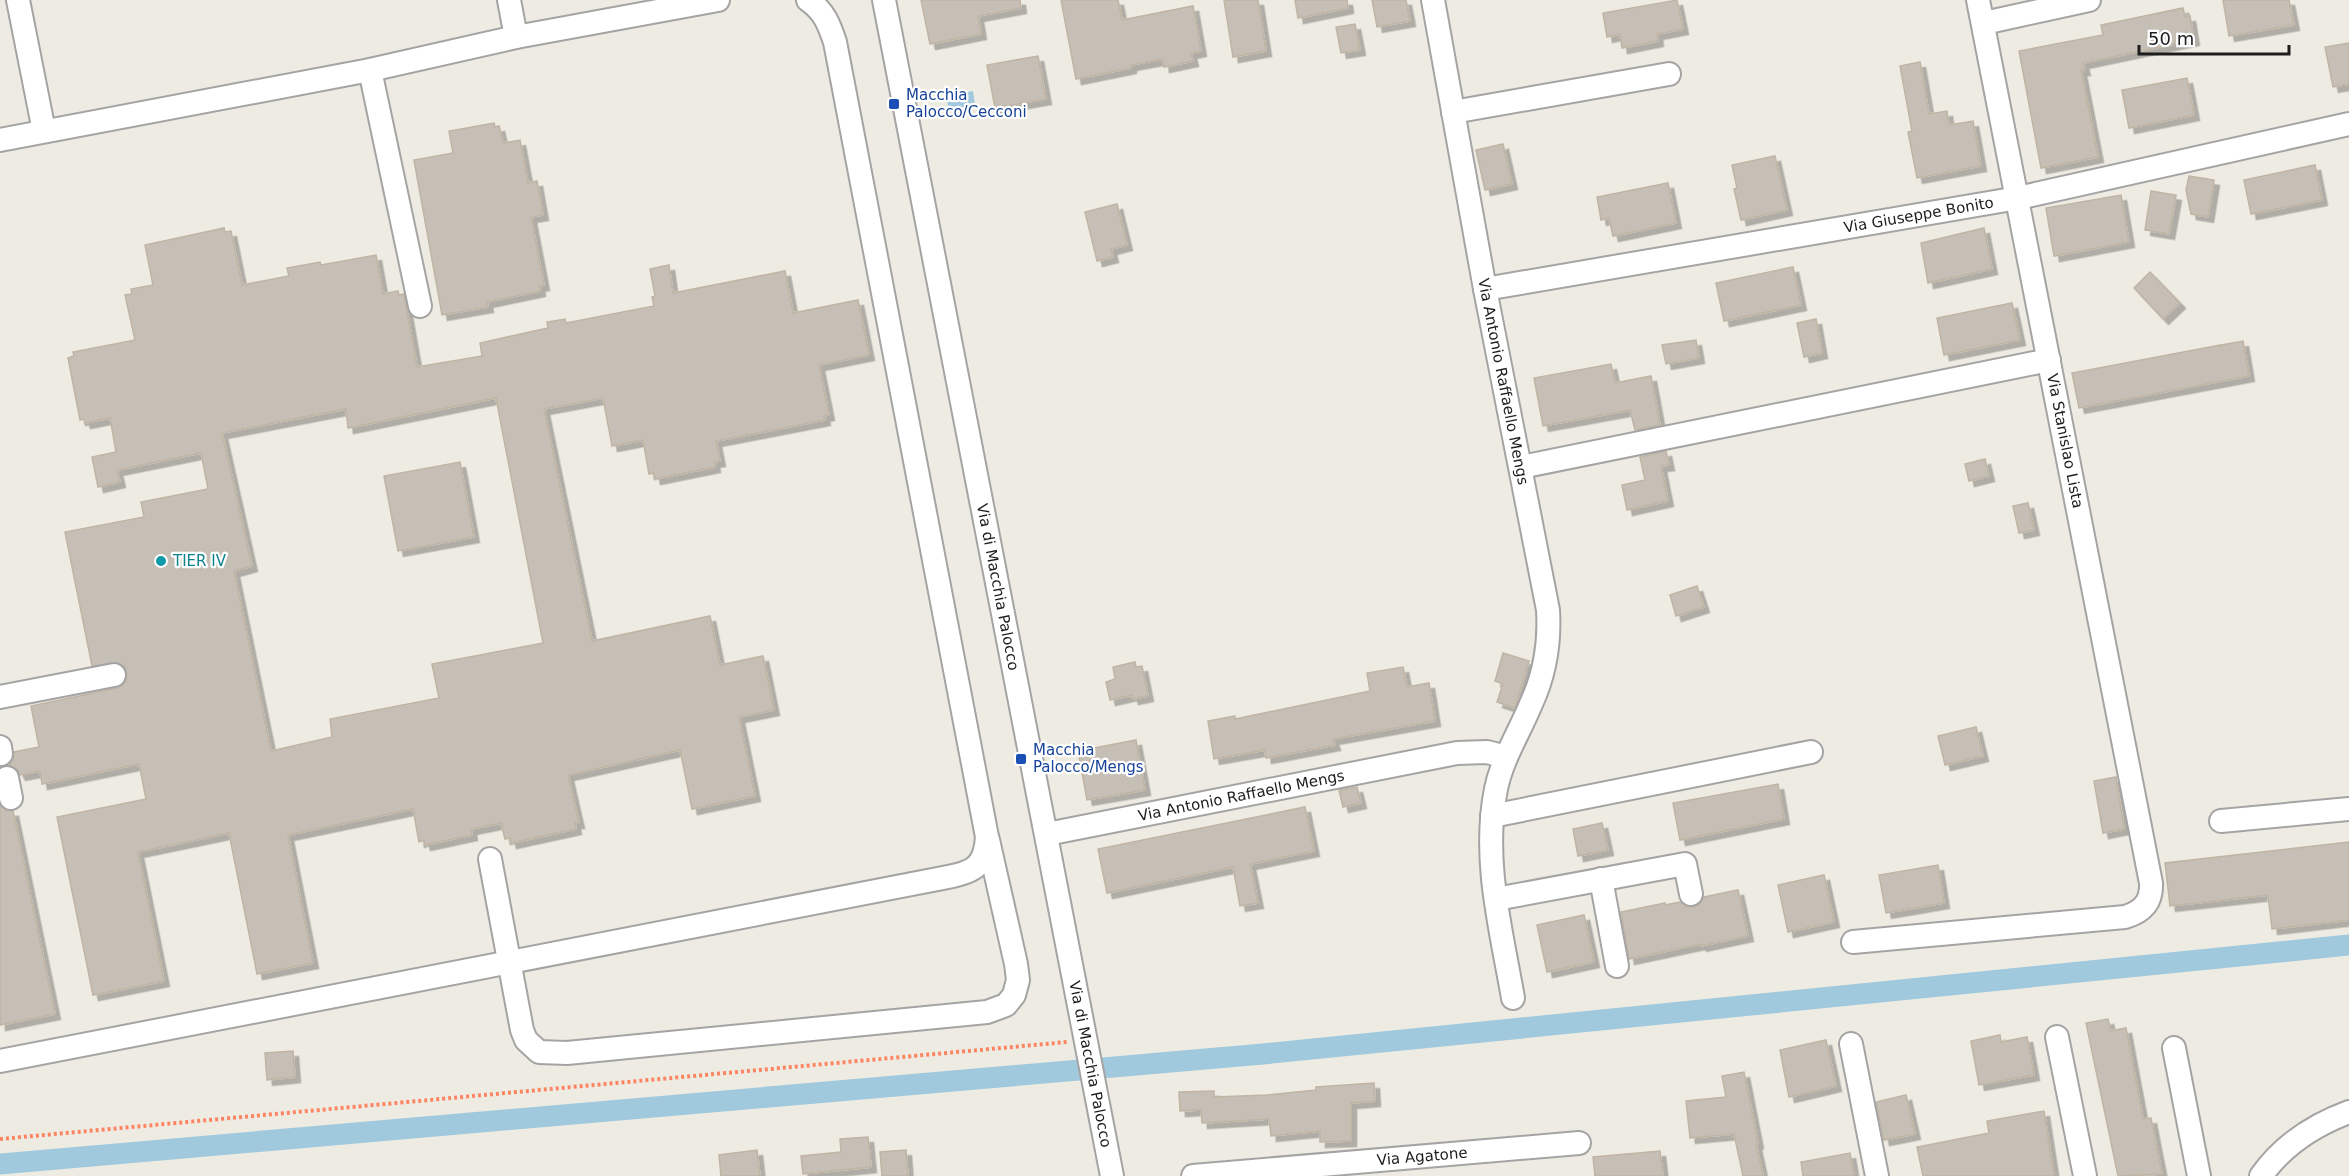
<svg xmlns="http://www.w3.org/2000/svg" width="2349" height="1176" font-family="'DejaVu Sans',sans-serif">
  <defs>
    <filter id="shadow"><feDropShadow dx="5.5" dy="5.5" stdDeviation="0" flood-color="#0004"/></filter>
  </defs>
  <rect width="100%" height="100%" fill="#eeece2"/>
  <path fill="#a1c9de" d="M 973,91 L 975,105 L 949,110 L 946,96 Z"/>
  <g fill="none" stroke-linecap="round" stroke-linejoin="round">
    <path stroke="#a1c9de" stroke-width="21" d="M 0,1164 L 1263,1054 L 2349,945"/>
  </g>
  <g fill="#c6bfb5" stroke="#c0b4a4" stroke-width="1.5" fill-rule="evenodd" filter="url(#shadow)">
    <path d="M 921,0 L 1020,0 L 1021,8 L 978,16 L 981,34 L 930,44 Z"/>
    <path d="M 1061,0 L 1118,0 L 1122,20 L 1193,6 L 1201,51 L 1191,53 L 1193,61 L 1164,67 L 1163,59 L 1131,65 L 1131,68 L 1076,79 Z"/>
    <path d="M 1224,0 L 1258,0 L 1266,51 L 1233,57 Z"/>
    <path d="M 1295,0 L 1347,0 L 1348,8 L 1298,18 Z"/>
    <path d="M 1372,0 L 1406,0 L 1410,21 L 1377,27 Z"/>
    <path d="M 1677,0 L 1683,29 L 1657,34 L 1658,41 L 1622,48 L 1620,34 L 1607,37 L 1603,13 Z"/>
    <path d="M 2223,0 L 2289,0 L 2294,25 L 2229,36 Z"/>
    <path d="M 2183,8 L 2185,17 L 2190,16 L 2194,40 L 2083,63 L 2085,70 L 2081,70 L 2098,157 L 2041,168 L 2019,51 L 2103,35 L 2101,25 Z"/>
    <path d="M 1355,24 L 1360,50 L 1341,53 L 1336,27 Z"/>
    <path d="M 2349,43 L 2349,84 L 2333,87 L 2325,47 Z"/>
    <path d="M 1038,56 L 1046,99 L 995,108 L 987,65 Z"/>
    <path d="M 1920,62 L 1929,114 L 1947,111 L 1949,125 L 1973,121 L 1981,166 L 1917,178 L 1908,132 L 1912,131 L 1900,66 Z"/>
    <path d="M 2187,78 L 2194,115 L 2129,128 L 2122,90 Z"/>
    <path d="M 494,123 L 495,127 L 499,126 L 503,143 L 520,140 L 528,183 L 537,181 L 543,215 L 531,217 L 544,285 L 539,286 L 540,291 L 487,302 L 488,307 L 442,315 L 414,160 L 453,153 L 449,131 Z"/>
    <path d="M 1503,144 L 1512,184 L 1485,190 L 1476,150 Z"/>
    <path d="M 1775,156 L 1787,210 L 1741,220 L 1734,189 L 1737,188 L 1732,165 Z"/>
    <path d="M 2315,165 L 2322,200 L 2251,214 L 2244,180 Z"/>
    <path d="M 2189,176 L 2214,180 L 2208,217 L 2191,214 L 2186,190 Z"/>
    <path d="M 1668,183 L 1676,223 L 1613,236 L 1609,218 L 1601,220 L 1597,197 Z"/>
    <path d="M 2151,191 L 2176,195 L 2169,234 L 2145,230 Z"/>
    <path d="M 2121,195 L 2129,242 L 2054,256 L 2046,208 Z"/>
    <path d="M 1117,204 L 1127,245 L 1111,249 L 1113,257 L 1097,261 L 1085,212 Z"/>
    <path d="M 224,228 L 225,232 L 231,231 L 242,285 L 289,276 L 287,268 L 320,262 L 321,265 L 376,255 L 383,294 L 398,291 L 399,295 L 404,294 L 417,367 L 482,356 L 480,343 L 548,328 L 547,322 L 565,319 L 566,323 L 654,306 L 652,297 L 655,296 L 650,269 L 669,265 L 673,293 L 785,271 L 793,313 L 858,300 L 869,355 L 819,365 L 829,415 L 824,416 L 825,420 L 716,441 L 720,461 L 714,462 L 715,467 L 655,479 L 654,473 L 649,474 L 643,440 L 612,446 L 603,398 L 544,409 L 592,641 L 710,616 L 720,665 L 763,656 L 774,710 L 739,717 L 755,796 L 692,809 L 680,750 L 568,775 L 579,823 L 575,823 L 576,829 L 511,843 L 510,838 L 505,839 L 501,823 L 471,829 L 472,835 L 425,845 L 424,840 L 419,842 L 413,809 L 288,835 L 313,963 L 257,974 L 229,833 L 138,852 L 164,981 L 93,995 L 57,817 L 146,799 L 139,764 L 42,784 L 40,771 L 20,775 L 17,769 L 9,765 L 13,760 L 14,752 L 39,747 L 31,706 L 117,688 L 123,685 L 127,679 L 125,667 L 119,663 L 92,666 L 65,532 L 144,517 L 141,502 L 208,489 L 201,453 L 117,470 L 120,482 L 98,487 L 92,457 L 116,452 L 110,418 L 85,423 L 84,419 L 80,420 L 68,358 L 74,356 L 73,352 L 135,340 L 125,295 L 132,294 L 131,289 L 153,285 L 145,245 ZM 496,398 L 543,643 L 432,664 L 439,698 L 330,719 L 332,737 L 271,751 L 234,571 L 252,566 L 222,433 L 346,409 L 348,428 Z"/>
    <path d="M 1984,228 L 1992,269 L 1928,283 L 1921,243 Z"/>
    <path d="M 1793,267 L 1801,305 L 1724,321 L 1716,283 Z"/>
    <path d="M 2150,272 L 2180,303 L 2163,319 L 2134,288 Z"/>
    <path d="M 2012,303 L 2020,340 L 1944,355 L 1937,318 Z"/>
    <path d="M 1816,319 L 1822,353 L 1804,357 L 1797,323 Z"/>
    <path d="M 1696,340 L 1699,358 L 1666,364 L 1662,345 Z"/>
    <path d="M 2243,341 L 2249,376 L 2079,408 L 2072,373 L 2220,345 L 2222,347 L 2221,345 Z"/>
    <path d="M 1611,364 L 1615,383 L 1651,376 L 1660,425 L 1635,430 L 1630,410 L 1543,426 L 1534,378 Z"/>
    <path d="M 1666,451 L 1669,465 L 1661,466 L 1668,501 L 1627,510 L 1622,485 L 1645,480 L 1640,457 Z"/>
    <path d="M 1985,459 L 1989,476 L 1969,481 L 1965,464 Z"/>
    <path d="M 460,462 L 474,537 L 398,551 L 384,476 Z"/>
    <path d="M 2028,503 L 2034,530 L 2019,533 L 2013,506 Z"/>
    <path d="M 1697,586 L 1704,607 L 1676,616 L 1670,595 Z"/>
    <path d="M 1503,653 L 1529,661 L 1515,708 L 1497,702 L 1503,684 L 1495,681 Z"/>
    <path d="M 1135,662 L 1136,667 L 1142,666 L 1148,696 L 1133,699 L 1132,695 L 1110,700 L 1106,682 L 1115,679 L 1113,667 Z"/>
    <path d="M 1403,667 L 1407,687 L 1429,683 L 1435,721 L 1333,739 L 1335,745 L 1266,758 L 1265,750 L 1214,759 L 1208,721 L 1235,716 L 1235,719 L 1370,691 L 1367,673 Z"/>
    <path d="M 1976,727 L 1983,756 L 1945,765 L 1938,736 Z"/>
    <path d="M 1136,740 L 1145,790 L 1087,800 L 1078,751 Z"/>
    <path d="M 2116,777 L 2124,829 L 2103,833 L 2094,781 Z"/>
    <path d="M 1778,784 L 1784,819 L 1680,840 L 1673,803 Z"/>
    <path d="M 1357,787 L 1361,803 L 1343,807 L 1339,790 Z"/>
    <path d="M 0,805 L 6,811 L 13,811 L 55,1014 L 0,1025 Z"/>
    <path d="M 1305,807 L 1314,851 L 1250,864 L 1258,903 L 1240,906 L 1233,867 L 1107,893 L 1098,849 Z"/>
    <path d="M 1602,823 L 1608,850 L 1578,856 L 1573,829 Z"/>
    <path d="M 2349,842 L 2349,920 L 2272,929 L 2268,895 L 2170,906 L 2165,863 Z"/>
    <path d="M 1938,865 L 1944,903 L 1886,913 L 1879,875 Z"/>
    <path d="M 1824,875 L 1834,922 L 1788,932 L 1778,885 Z"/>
    <path d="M 1738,890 L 1748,936 L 1701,946 L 1700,944 L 1629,959 L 1621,912 L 1665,903 L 1665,905 L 1680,902 L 1686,907 L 1693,907 L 1700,904 L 1704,897 Z"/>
    <path d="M 1584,915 L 1594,962 L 1547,972 L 1537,925 Z"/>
    <path d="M 2108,1019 L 2111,1031 L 2126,1028 L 2143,1119 L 2151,1118 L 2162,1174 L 2118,1176 L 2086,1023 Z"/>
    <path d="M 2000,1035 L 2001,1042 L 2027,1037 L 2034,1075 L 1979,1085 L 1971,1041 Z"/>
    <path d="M 1826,1040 L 1836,1086 L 1789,1097 L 1780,1050 Z"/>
    <path d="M 293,1051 L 295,1077 L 267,1080 L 265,1053 Z"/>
    <path d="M 1744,1072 L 1758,1143 L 1756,1144 L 1763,1176 L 1743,1176 L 1734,1134 L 1690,1138 L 1686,1101 L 1726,1097 L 1722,1076 Z"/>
    <path d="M 1374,1083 L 1375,1101 L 1351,1103 L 1351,1141 L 1320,1142 L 1320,1131 L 1271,1136 L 1269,1119 L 1202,1123 L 1201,1110 L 1180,1111 L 1179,1092 L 1214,1091 L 1214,1097 L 1267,1095 L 1316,1090 L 1316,1087 Z"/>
    <path d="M 1906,1095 L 1915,1134 L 1884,1140 L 1876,1102 Z"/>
    <path d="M 2044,1111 L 2054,1176 L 1923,1176 L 1917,1147 L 1989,1133 L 1987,1121 Z"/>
    <path d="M 868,1137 L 871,1167 L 803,1174 L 801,1156 L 841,1152 L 840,1139 Z"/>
    <path d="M 757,1150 L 760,1176 L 721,1176 L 719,1155 Z"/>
    <path d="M 906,1150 L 908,1176 L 882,1176 L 880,1152 Z"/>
    <path d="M 1660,1151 L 1663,1176 L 1595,1176 L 1593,1157 Z"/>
    <path d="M 1850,1153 L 1854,1176 L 1803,1176 L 1801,1162 Z"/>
  </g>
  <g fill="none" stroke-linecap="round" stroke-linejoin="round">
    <defs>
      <g id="minor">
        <path d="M 18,0 L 44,131"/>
        <path d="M 509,0 L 516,37"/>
        <path id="s1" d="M 884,0 L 1112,1176"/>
        <path id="s2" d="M 1433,0 L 1485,289 L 1548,610 C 1550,643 1545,674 1531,704 C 1519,733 1502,759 1496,789 C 1482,859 1501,929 1513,998"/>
        <path d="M 1984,23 L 2089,0"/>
        <path d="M 370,70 L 420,306"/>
        <path d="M 1453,112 L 1669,74"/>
        <path d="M 0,140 L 370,70 L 516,37 L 718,0"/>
        <path id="s3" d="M 1485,289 L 2018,198 L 2349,124"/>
        <path d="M 1521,467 L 2049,360"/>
        <path d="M 0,697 L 114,675"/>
        <path d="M 0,747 L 1,754"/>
        <path d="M 7,778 L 11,798"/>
        <path d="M 1492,816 L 1811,752"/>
        <path d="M 2221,821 L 2349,809"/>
        <path id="s4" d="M 1047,834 L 1457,753 L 1487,752 L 1506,757"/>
        <path d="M 490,859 L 522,1030 L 526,1040 L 539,1052 L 567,1053 L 987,1012 L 1006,1005 L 1014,995 L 1018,980 L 1016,964 L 988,840"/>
        <path d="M 1601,879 L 1617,966"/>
        <path d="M 1496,899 L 1685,864 L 1691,894"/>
        <path d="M 1853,942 L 2125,917 C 2142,912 2152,902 2151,883 L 1978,0"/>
        <path d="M 2057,1037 L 2085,1176"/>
        <path d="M 1851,1044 L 1877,1176"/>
        <path d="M 2174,1048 L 2199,1176"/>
        <path d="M 0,1061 L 948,877 C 974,872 985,866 987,837 L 835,42 C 829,24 824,11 808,0"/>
        <path id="s5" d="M 1193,1176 L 1579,1143"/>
        <path d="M 2261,1176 C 2283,1145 2314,1125 2349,1112"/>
      </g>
    </defs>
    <use href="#minor" stroke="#a4a4a4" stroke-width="26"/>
    <path stroke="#fe8564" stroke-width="4" stroke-dasharray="3 3" stroke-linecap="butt" d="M 0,1139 L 1067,1042"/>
    <use href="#minor" stroke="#fff" stroke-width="22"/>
  </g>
  <g fill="#1a4fb4" stroke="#fff" stroke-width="2">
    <rect x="888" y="98" width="12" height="12" rx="3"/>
    <rect x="1015" y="753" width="12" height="12" rx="3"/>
  </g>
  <circle fill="#0f9aa8" stroke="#fff" stroke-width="2" cx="161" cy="561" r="6"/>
  <g text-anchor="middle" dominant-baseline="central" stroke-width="4.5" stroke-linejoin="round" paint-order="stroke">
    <g font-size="15" fill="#164399" stroke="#fff" text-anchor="start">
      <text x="906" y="95">Macchia<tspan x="906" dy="17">Palocco/Cecconi</tspan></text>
      <text x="1033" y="750">Macchia<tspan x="1033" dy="17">Palocco/Mengs</tspan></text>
    </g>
    <g font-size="15" fill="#1d1d1d" stroke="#fff">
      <text stroke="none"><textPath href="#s3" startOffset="440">Via Giuseppe Bonito</textPath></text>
      <text stroke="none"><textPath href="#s2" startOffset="388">Via Antonio Raffaello Mengs</textPath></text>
      <text transform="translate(2065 441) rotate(79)">Via Stanislao Lista</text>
      <text stroke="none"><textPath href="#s1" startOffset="598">Via di Macchia Palocco</textPath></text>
      <text stroke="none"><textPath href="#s4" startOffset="198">Via Antonio Raffaello Mengs</textPath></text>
      <text stroke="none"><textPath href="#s1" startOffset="1084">Via di Macchia Palocco</textPath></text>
      <text stroke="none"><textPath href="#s5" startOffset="230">Via Agatone</textPath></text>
    </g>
    <g font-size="15" fill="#0d838f" stroke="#fff" text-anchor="start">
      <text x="173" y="561">TIER IV</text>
    </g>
  </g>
  <path d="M2139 45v9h150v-9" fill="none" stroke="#1d1d1d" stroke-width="3"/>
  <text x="2148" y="45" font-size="18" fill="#1d1d1d" stroke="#ffffff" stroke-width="4.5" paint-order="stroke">50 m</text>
</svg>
